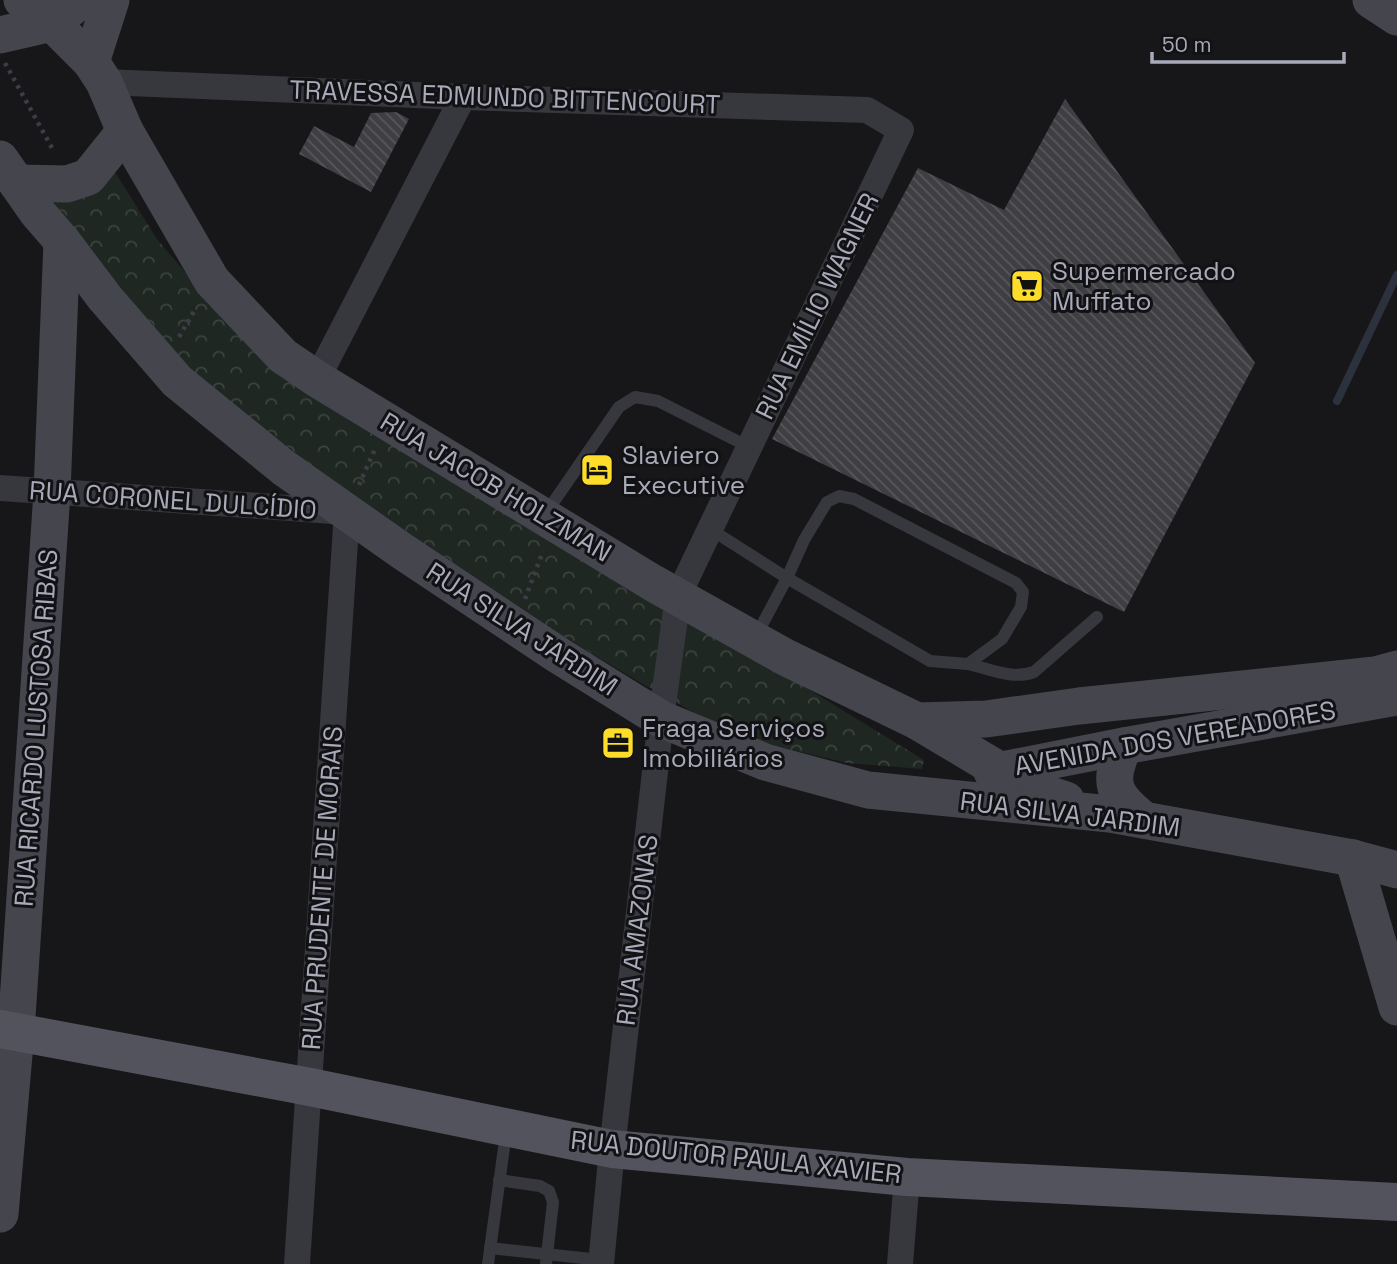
<svg xmlns="http://www.w3.org/2000/svg" width="1397" height="1264" font-family="'Space Grotesk',sans-serif">
  <defs>
    <pattern id="park-crowns" width="20" height="18" patternUnits="userSpaceOnUse" patternTransform="scale(1.75)"><rect width="20" height="18" fill="#1e2721"/><path d="M2 6a3 3 0 1 1 6 0M12 15a3 3 0 1 1 6 0" fill="none" stroke="#3c443f"/></pattern>
    <pattern id="building-back-hatch" width="6" height="6" patternUnits="userSpaceOnUse" patternTransform="scale(1.75)"><rect width="6" height="6" fill="#3e3e43"/><path d="M-1 5l2 2M0 0l6 6M5-1l2 2" fill="none" stroke="#57575c"/></pattern>
  </defs>
  <rect width="100%" height="100%" fill="#171619"/>
  <path fill="url(#park-crowns)" d="M 110,164 L 157,239 L 201,291 L 676,608 L 924,760 L 922,769 L 847,763 L 738,737 L 641,683 L 499,598 L 180,377 L 43,192 Z"/>
  <g fill="none" stroke-linecap="round" stroke-linejoin="round">
    <path stroke="#2b323d" stroke-width="8" d="M 1337,401 L 1397,275"/>
  </g>
  <g fill="url(#building-back-hatch)">
    <path d="M 1065,99 L 1255,363 L 1124,612 L 772,439 L 918,168 L 1004,210 Z"/>
    <path d="M 396,112 L 409,119 L 371,192 L 299,154 L 314,126 L 354,147 L 371,113 Z"/>
  </g>
  <g fill="none" stroke-linecap="round" stroke-linejoin="round">
    <g stroke="#3d3e45" stroke-width="4.5" stroke-dasharray="3.5 5" stroke-linecap="butt">
      <path d="M 5,63 L 52,148"/>
      <path d="M 179,337 L 196,308"/>
      <path d="M 359,485 L 375,449"/>
      <path d="M 525,599 L 543,551"/>
    </g>
    <g stroke="#37373e" stroke-width="12">
      <path d="M 839,496 L 854,499 L 1016,583 L 1023,592 L 1021,607 L 1002,639 L 968,664 L 930,661 L 787,578 L 804,540 L 827,502 Z"/>
      <path d="M 546,513 L 619,407 L 635,397 L 658,401 L 749,447"/>
      <path d="M 710,529 L 787,578 L 756,636"/>
      <path d="M 968,664 C 990,669 1012,680 1034,672 L 1097,617"/>
      <path d="M 499,1180 L 540,1186 L 549,1191 L 553,1202 L 546,1264"/>
      <path d="M 490,1248 L 601,1260"/>
      <path d="M 488,1264 L 506,1133"/>
    </g>
    <g stroke="#37373e" stroke-width="26">
      <path d="M 104,82 L 463,97 L 867,110 L 901,130 L 678,596 L 661,719 L 612,1149 L 601,1264"/>
      <path d="M 317,379 L 463,97"/>
      <path d="M 0,488 L 347,512 L 297,1264"/>
      <path d="M 900,1264 L 907,1177"/>
    </g>
    <g stroke="#45454e" stroke-width="37">
      <path d="M 22,0 L 52,23 L 91,62 L 104,82 L 125,131 L 212,281 L 283,356 L 317,379 L 653,583 L 785,657 L 917,721 L 999,770 L 1048,794 L 1066,800"/>
      <path d="M 1371,0 L 1397,17"/>
      <path d="M 0,35 L 52,23 L 81,0"/>
      <path d="M 91,62 L 111,0"/>
      <path d="M 0,159 L 37,212 L 62,241 L 105,298 L 177,381 L 284,468 L 402,551 L 558,655 L 661,719 L 765,762 L 868,790 L 1110,814 L 1353,858 L 1397,870"/>
      <path d="M 17,183 L 67,184 L 88,177 L 125,131"/>
      <path d="M 917,721 L 986,719 L 1079,706 L 1375,675 L 1397,669"/>
      <path d="M 1124,746 C 1107,784 1113,795 1144,820"/>
      <path d="M 992,772 L 1124,746 L 1397,697"/>
      <path d="M 1353,858 L 1397,1007"/>
      <path d="M 0,1214 L 16,1032 L 52,492 L 62,241"/>
    </g>
    <path stroke="#53535d" stroke-width="38" d="M 0,1029 L 310,1087 L 612,1149 L 907,1177 L 1397,1202"/>
  </g>
  <defs>
    <symbol id="supermarket-square" viewBox="-11 -11 22 22"><rect x="-9" y="-9" width="18" height="18" rx="4" fill="#fddd2a" stroke="#121114"/><path d="M-6-5.5h2.5l.6 2H6L4.5 2H-2.5L-4.4-4H-6ZM-1.5 3.2a1.3 1.3 0 1 0 .1 0ZM3 3.2a1.3 1.3 0 1 0 .1 0Z" fill="#111"/></symbol>
    <symbol id="hotel-square" viewBox="-11 -11 22 22"><rect x="-9" y="-9" width="18" height="18" rx="4" fill="#fddd2a" stroke="#121114"/><path d="M-6-4.5h1.5V1H6V5H4.5V3h-9V5H-6ZM-4 0a1.8 1.8 0 1 1 3.6 0ZM.5 0V-2.5h3Q6-2.5 6 0Z" fill="#111"/></symbol>
    <symbol id="office-square" viewBox="-11 -11 22 22"><rect x="-9" y="-9" width="18" height="18" rx="4" fill="#fddd2a" stroke="#121114"/><path d="M-6-3h4V-5.5h4V-3h4V5H-6ZM-1-4.5V-3h2v-1.5ZM-6 0V1H6V0Z" fill="#111"/></symbol>
  </defs>
  <g fill-rule="evenodd">
    <use href="#supermarket-square" x="1008" y="267" width="38" height="38"/>
    <use href="#hotel-square" x="578" y="451" width="38" height="38"/>
    <use href="#office-square" x="599" y="724" width="38" height="38"/>
  </g>
  <g text-anchor="middle" dominant-baseline="central" stroke-width="6" stroke-linejoin="round" paint-order="stroke">
    <g font-size="26" fill="#a8aab9" stroke="#121114">
      <text transform="translate(505 97) rotate(2)">TRAVESSA EDMUNDO BITTENCOURT</text>
      <text transform="translate(817 306) rotate(-64)">RUA EMÍLIO WAGNER</text>
      <text transform="translate(496 487) rotate(31)">RUA JACOB HOLZMAN</text>
      <text transform="translate(173 500) rotate(4)">RUA CORONEL DULCÍDIO</text>
      <text transform="translate(522 629) rotate(33)">RUA SILVA JARDIM</text>
      <text transform="translate(36 728) rotate(-86)">RUA RICARDO LUSTOSA RIBAS</text>
      <text transform="translate(1175 738) rotate(-10)">AVENIDA DOS VEREADORES</text>
      <text transform="translate(1070 814) rotate(7)">RUA SILVA JARDIM</text>
      <text transform="translate(322 888) rotate(-86)">RUA PRUDENTE DE MORAIS</text>
      <text transform="translate(637 930) rotate(-83)">RUA AMAZONAS</text>
      <text transform="translate(736 1157) rotate(6)">RUA DOUTOR PAULA XAVIER</text>
    </g>
    <g font-size="26" fill="#a8aab9" stroke="#121114" text-anchor="start">
      <text x="1052" y="271">Supermercado<tspan x="1052" dy="30">Muffato</tspan></text>
      <text x="622" y="455">Slaviero<tspan x="622" dy="30">Executive</tspan></text>
      <text x="642" y="728">Fraga Serviços<tspan x="642" dy="30">Imobiliários</tspan></text>
    </g>
  </g>
  <path d="M1152 52v10h192v-10" fill="none" stroke="#a8aab9" stroke-width="3.5"/>
  <text x="1162" y="52" font-size="21" fill="#a8aab9" stroke="#121114" stroke-width="5" paint-order="stroke">50 m</text>
</svg>
